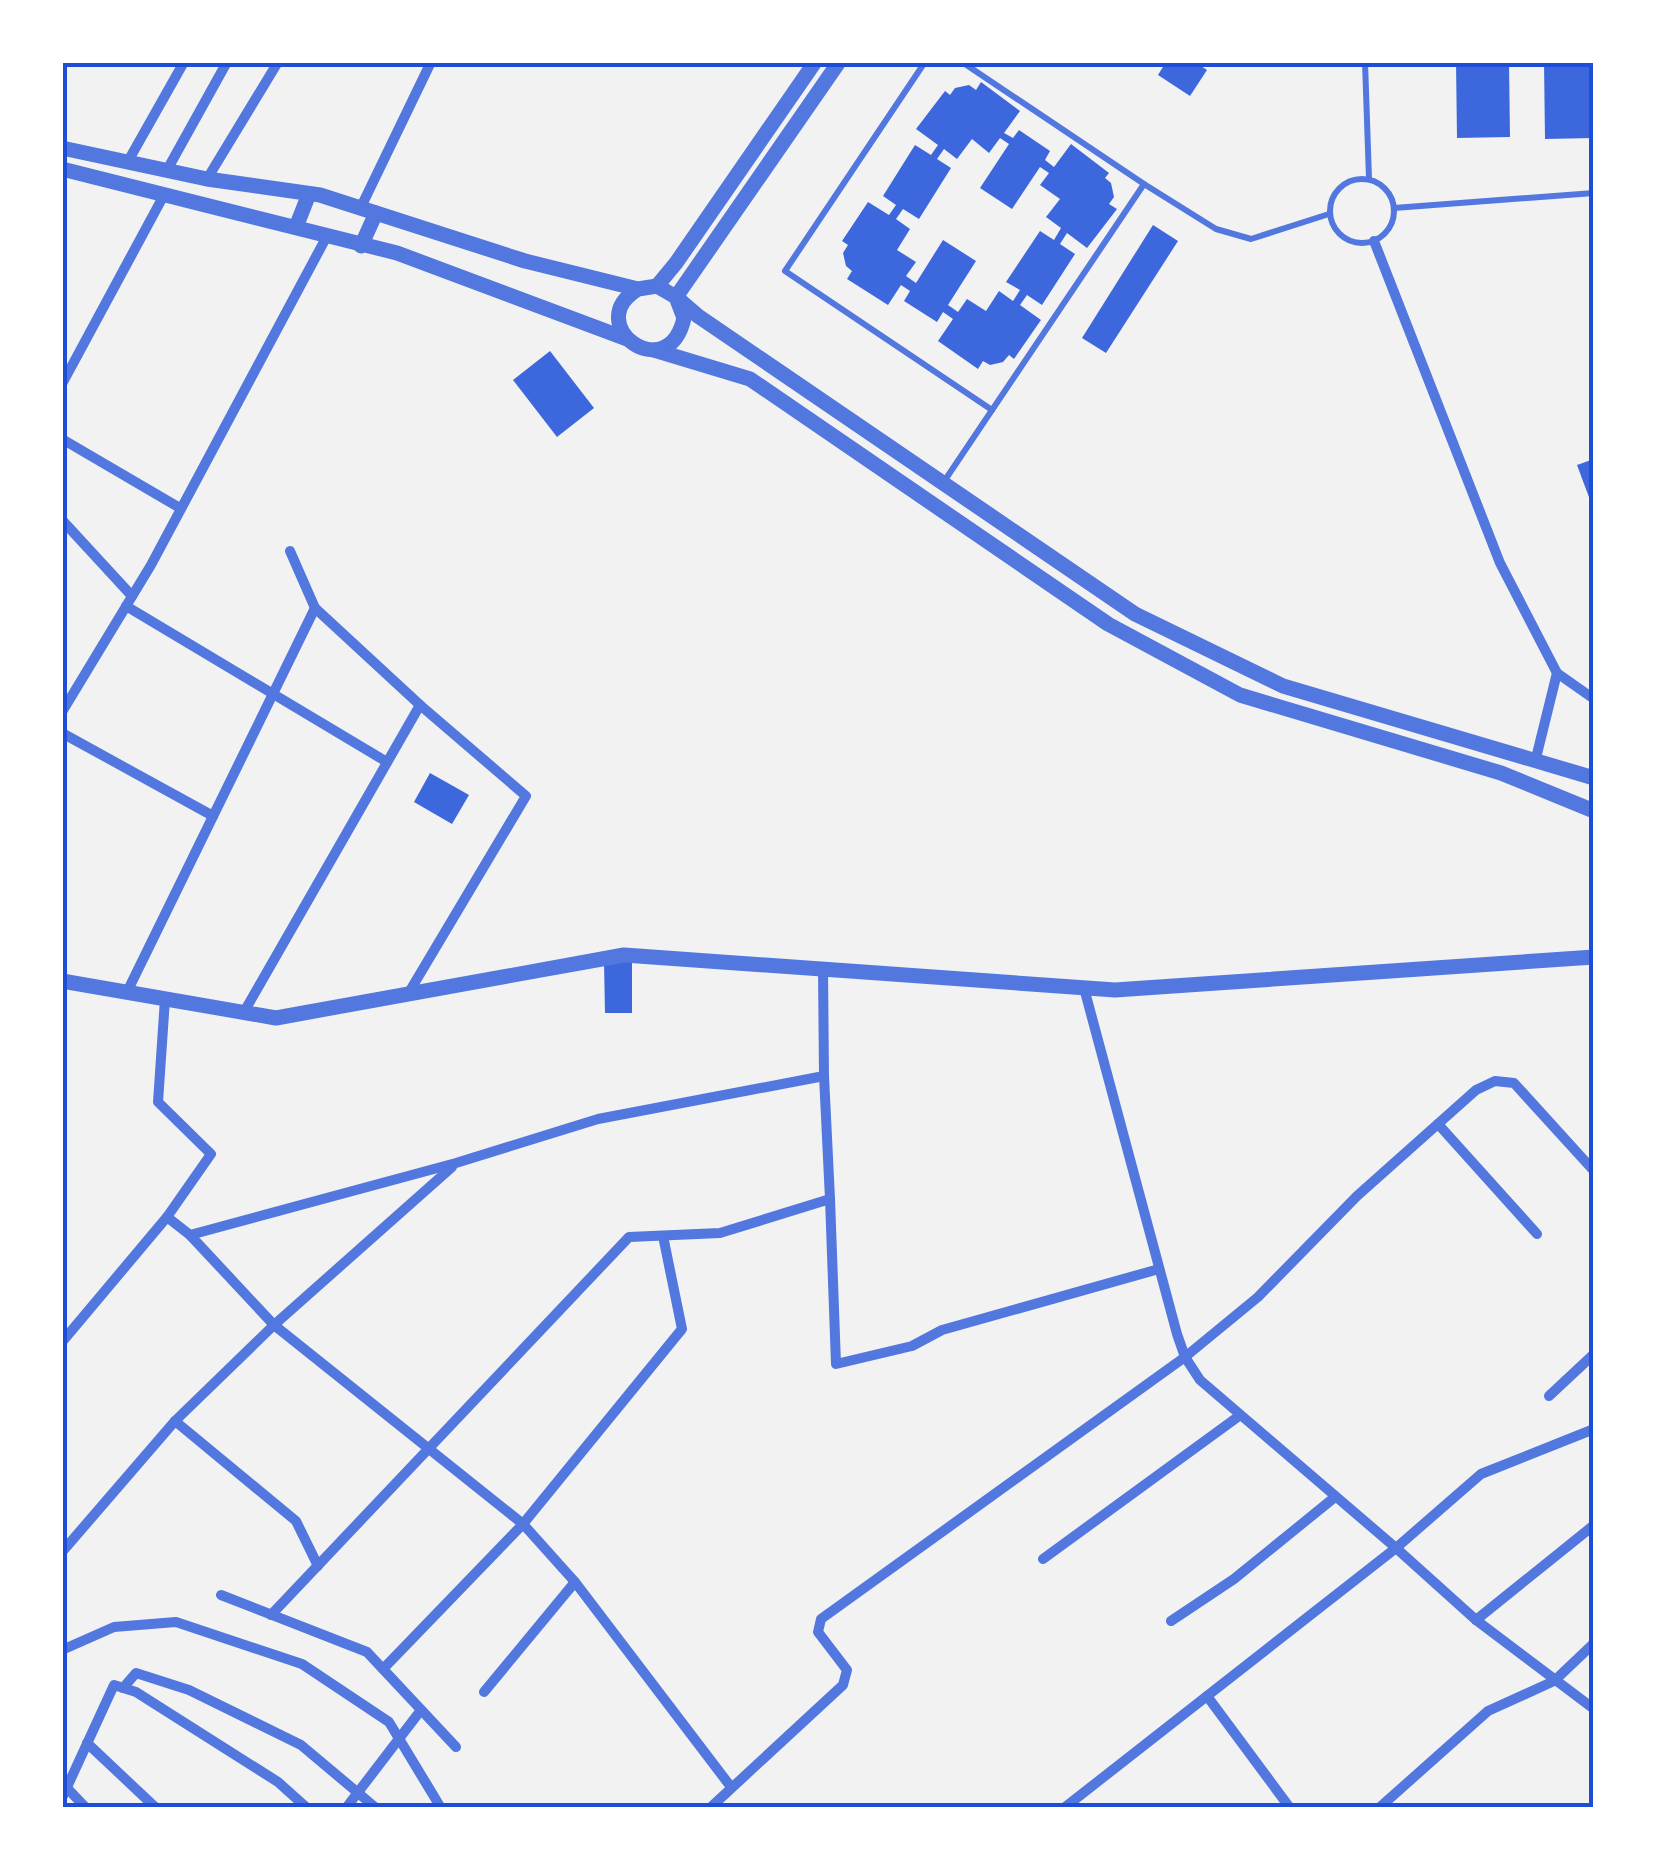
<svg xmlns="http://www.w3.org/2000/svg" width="1656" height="1870" font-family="'Open Sans',sans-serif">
  <rect width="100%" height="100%" fill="#f2f2f2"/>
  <g fill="#3d67dc" fill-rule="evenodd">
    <path d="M 1166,62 L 1195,62 L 1207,70 L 1190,96 L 1158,75 Z"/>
    <path d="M 1456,62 L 1509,62 L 1510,137 L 1457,138 Z"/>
    <path d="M 1544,62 L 1594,62 L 1594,138 L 1545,139 Z"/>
    <path d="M 981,82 L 1020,111 L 1004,133 L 1013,138 L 1019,130 L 1050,151 L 1045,160 L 1054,167 L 1071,144 L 1109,173 L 1105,178 L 1111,183 L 1114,197 L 1109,204 L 1117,209 L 1087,248 L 1067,233 L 1060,244 L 1075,254 L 1042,305 L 1027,295 L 1020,305 L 1041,320 L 1014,359 L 1009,355 L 1003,362 L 990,365 L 983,361 L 978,369 L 938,341 L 953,319 L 943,312 L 937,322 L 904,301 L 910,291 L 901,285 L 888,305 L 847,279 L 852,271 L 846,266 L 843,253 L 848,245 L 842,241 L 868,202 L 889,215 L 896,205 L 883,196 L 915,145 L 931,155 L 938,145 L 916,129 L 945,91 L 950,95 L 955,88 L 969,85 L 976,90 ZM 1000,138 L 1009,144 L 980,188 L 1012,209 L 1040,167 L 1049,173 L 1040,185 L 1060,199 L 1046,217 L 1061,228 L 1054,240 L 1040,231 L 1006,282 L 1020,290 L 1013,301 L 999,291 L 986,311 L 967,299 L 958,312 L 948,305 L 976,261 L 943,240 L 916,283 L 906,276 L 916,262 L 897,250 L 910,229 L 896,219 L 903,209 L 919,219 L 951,168 L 937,159 L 944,149 L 957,159 L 972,139 L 989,153 Z"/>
    <path d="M 1153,225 L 1178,241 L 1106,353 L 1082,338 Z"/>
    <path d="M 550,351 L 594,408 L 557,437 L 513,380 Z"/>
    <path d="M 1594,459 L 1594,508 L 1593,508 L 1577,465 Z"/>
    <path d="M 430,773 L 469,795 L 452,824 L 414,802 Z"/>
    <path d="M 604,962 L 632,962 L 632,1013 L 605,1013 Z"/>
  </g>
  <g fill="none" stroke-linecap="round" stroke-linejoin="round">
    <g stroke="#5277de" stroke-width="6">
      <path d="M 925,62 L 785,271 L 992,410"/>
      <path d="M 1365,62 L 1369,179"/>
      <circle cx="1362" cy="211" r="32"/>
      <path d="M 1144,184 L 1216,229 L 1251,239 L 1329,214"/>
      <path d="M 1394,208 L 1594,193"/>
      <path d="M 943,483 L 1144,184 L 962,62"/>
    </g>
    <g stroke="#5277de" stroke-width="10">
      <path d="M 127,163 L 184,62"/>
      <path d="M 167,170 L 227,62"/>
      <path d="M 207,179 L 278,62"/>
      <path d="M 361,207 L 431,62"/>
      <path d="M 1374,241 L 1500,563 L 1557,673 L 1594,699"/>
      <path d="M 62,384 L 164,195"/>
      <path d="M 62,439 L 180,508"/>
      <path d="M 62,520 L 132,596"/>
      <path d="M 126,606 L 387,762"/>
      <path d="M 62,712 L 151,565 L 327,236"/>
      <path d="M 62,733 L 213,816"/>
      <path d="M 1536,758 L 1557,673"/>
      <path d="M 1084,988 L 1177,1334 L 1185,1357 L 1200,1380 L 1396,1548 L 1476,1620 L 1594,1709"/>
      <path d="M 127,992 L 315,608"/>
      <path d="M 408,994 L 526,796 L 420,705"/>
      <path d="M 244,1012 L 420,705 L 315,608 L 290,551"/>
      <path d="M 1438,1124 L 1537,1234"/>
      <path d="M 830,1199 L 836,1364 L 912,1346 L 942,1330 L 1159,1269"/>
      <path d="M 167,1217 L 190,1235 L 274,1325 L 523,1524 L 575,1582"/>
      <path d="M 190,1235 L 456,1163 L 598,1119 L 824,1076 L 823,969"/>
      <path d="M 62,1342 L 167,1217 L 211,1154 L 158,1102 L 165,999"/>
      <path d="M 1549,1396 L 1594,1354"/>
      <path d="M 175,1421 L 296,1521 L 318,1566"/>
      <path d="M 62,1552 L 175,1421 L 274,1325 L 452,1167"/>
      <path d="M 1043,1559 L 1239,1416"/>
      <path d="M 221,1595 L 367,1652 L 456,1747"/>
      <path d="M 271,1615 L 629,1237 L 720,1233 L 830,1199 L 824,1076"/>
      <path d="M 1476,1620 L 1594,1525"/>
      <path d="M 1171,1621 L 1234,1579 L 1335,1497"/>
      <path d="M 62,1650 L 114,1627 L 176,1622 L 302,1664 L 389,1722 L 441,1808"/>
      <path d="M 383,1669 L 523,1524 L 682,1329 L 663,1236"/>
      <path d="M 123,1688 L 136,1673 L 189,1690 L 301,1745 L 376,1808"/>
      <path d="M 484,1692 L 575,1582 L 731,1787"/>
      <path d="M 1207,1696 L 1290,1808"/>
      <path d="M 87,1743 L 156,1808"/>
      <path d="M 67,1788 L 86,1808"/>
      <path d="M 62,1798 L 114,1685 L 136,1692 L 278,1782 L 307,1808"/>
      <path d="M 346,1808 L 421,1710"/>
      <path d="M 710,1808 L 843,1685 L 847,1670 L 818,1632 L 821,1619 L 1185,1357 L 1258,1297 L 1357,1196 L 1476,1090 L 1495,1081 L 1514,1083 L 1594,1171"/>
      <path d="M 1064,1808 L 1396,1548 L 1481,1474 L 1594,1429"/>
      <path d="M 1379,1808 L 1488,1711 L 1554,1681 L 1594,1643"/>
    </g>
    <g stroke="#5277de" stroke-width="15">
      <path d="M 839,62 L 676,297 L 698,316 L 1135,614 L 1283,686 L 1594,778"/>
      <path d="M 62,148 L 207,179 L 320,195 L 525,261 L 638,289 L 657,286 L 676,297 L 684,318 C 668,389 580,324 638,289"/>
      <path d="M 62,169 L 397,253 L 627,339"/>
      <path d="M 296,227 L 309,194"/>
      <path d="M 361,246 L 376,213"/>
      <path d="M 657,286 L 676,263 L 815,62"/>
      <path d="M 654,350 L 750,379 L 1108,624 L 1240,695 L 1501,773 L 1594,811"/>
      <path d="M 62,981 L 276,1018 L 624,955 L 1115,990 L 1594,957"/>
    </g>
  </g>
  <rect width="1656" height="1870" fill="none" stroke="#ffffff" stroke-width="130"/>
  <rect x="65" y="65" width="1526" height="1740" fill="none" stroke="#1d4ed8" stroke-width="4"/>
</svg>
